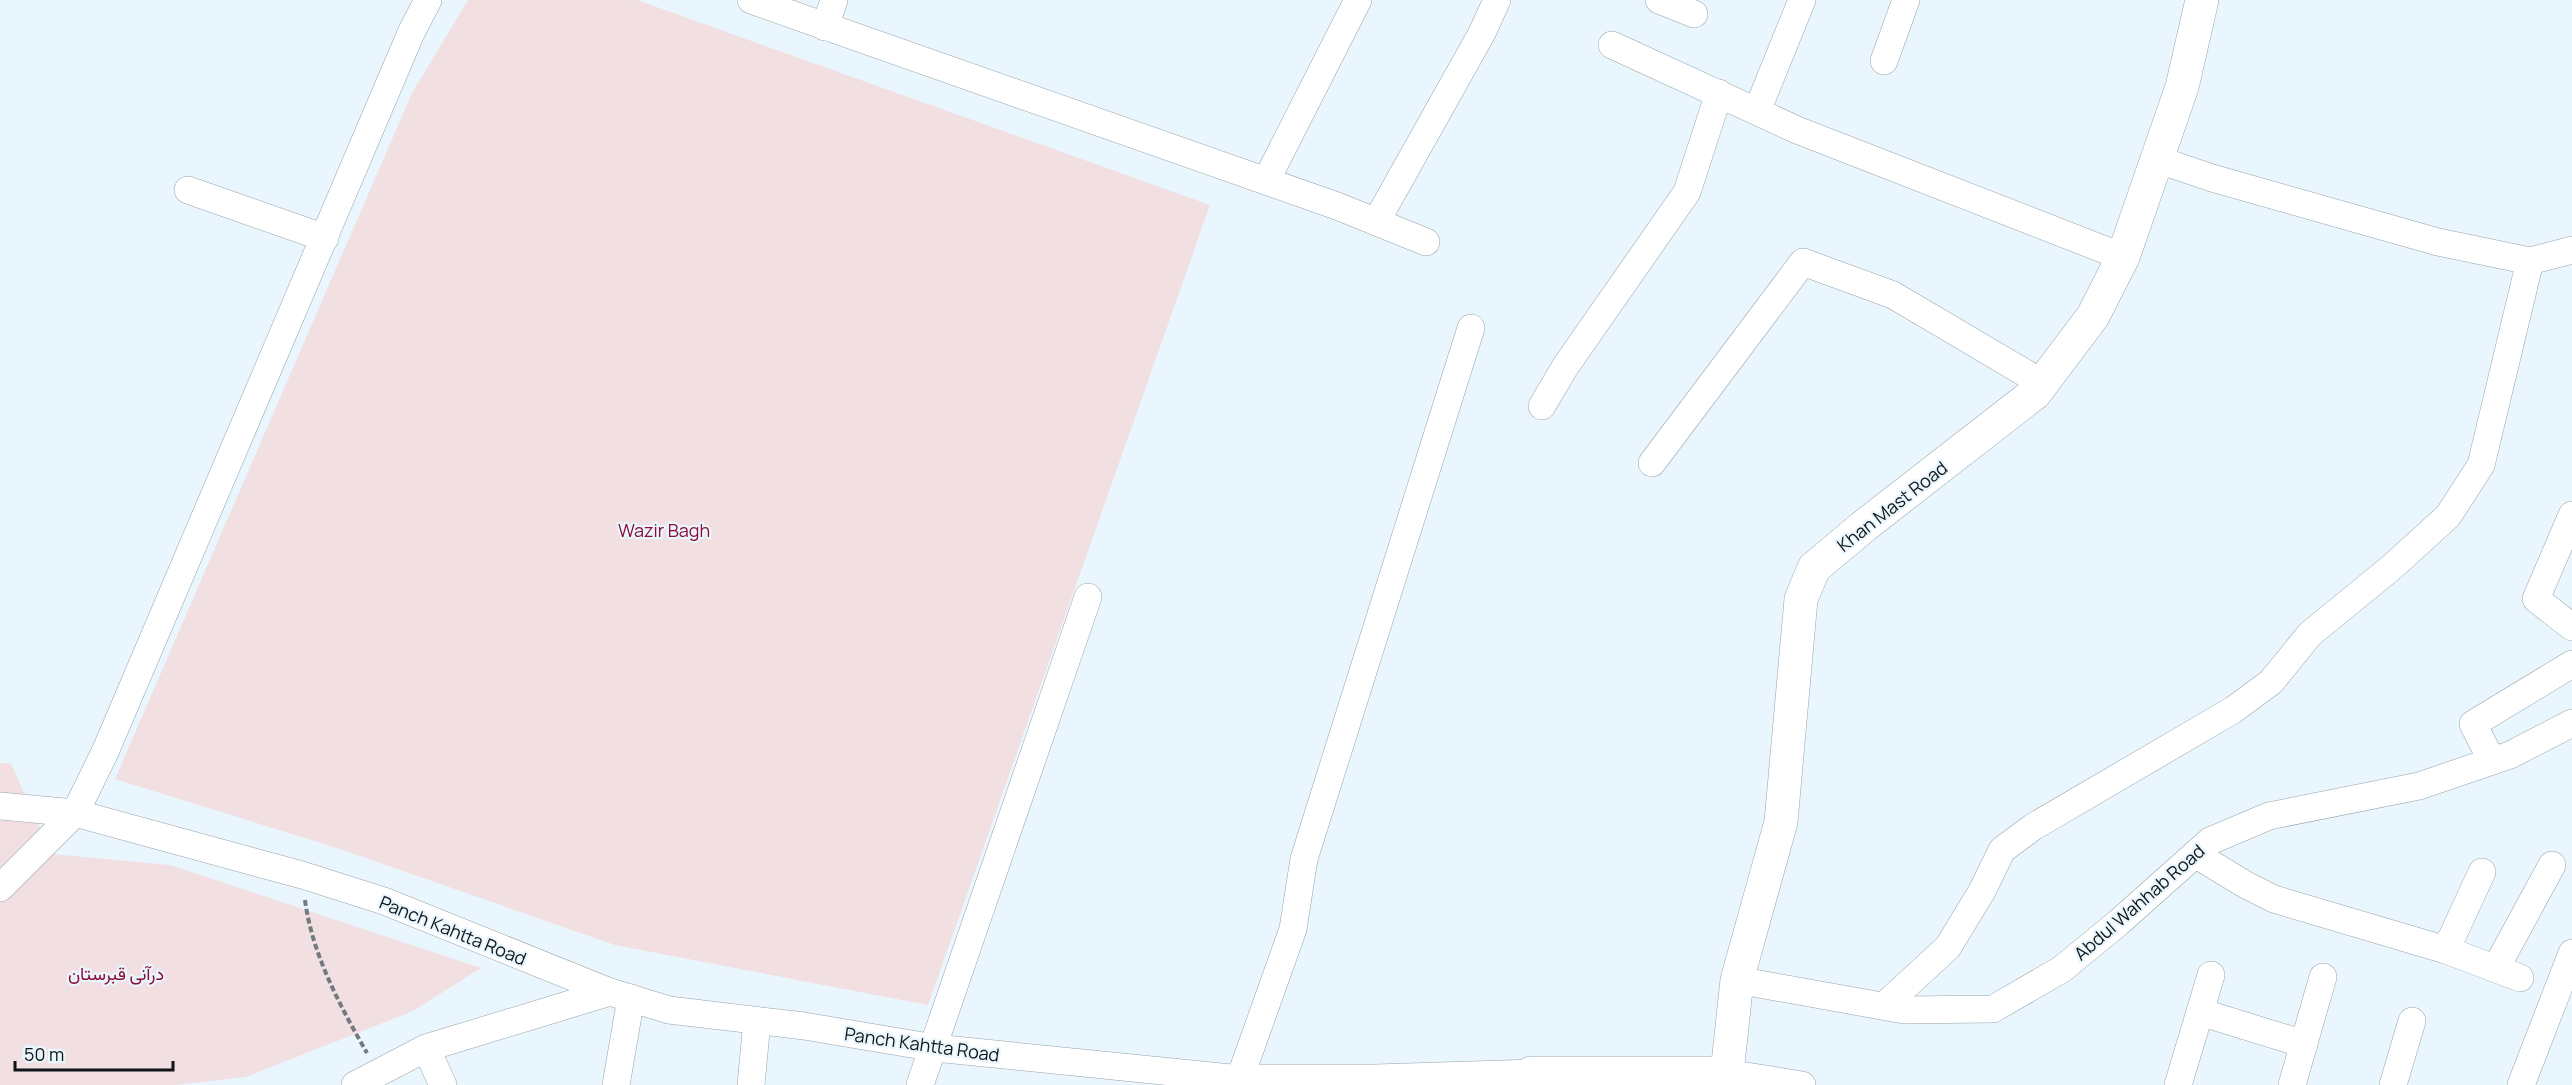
<svg xmlns="http://www.w3.org/2000/svg" width="2572" height="1085" font-family="Manrope,Vazirmatn,sans-serif">
  <rect width="100%" height="100%" fill="#e9f6fd"/>
  <g fill="#f2dfe1">
    <path d="M 468,0 L 637,0 L 1210,205 L 928,1005 L 615,945 L 340,849 L 115,779 L 412,93 Z"/>
    <path d="M 0,763 L 11,764 L 52,854 L 170,865 L 481,968 L 413,1011 L 246,1077 L 176,1085 L 0,1085 Z"/>
  </g>
  <g fill="none" stroke-linecap="round" stroke-linejoin="round">
    <defs>
      <g id="minor">
        <path d="M 751,0 L 1337,206 L 1426,242"/>
        <path d="M 1659,0 L 1694,14"/>
        <path d="M 825,27 L 834,0"/>
        <path d="M 1612,45 L 1797,130 L 2123,257"/>
        <path d="M 1884,61 L 1906,0"/>
        <path d="M 1757,111 L 1802,0"/>
        <path d="M 2156,159 L 2212,178 L 2438,242 L 2530,261 L 2572,250"/>
        <path d="M 1266,181 L 1358,0"/>
        <path d="M 188,190 L 325,238"/>
        <path d="M 1376,222 L 1482,33 L 1497,0"/>
        <path d="M 1542,406 L 1565,367 L 1687,192 L 1719,93"/>
        <path d="M 1652,463 L 1803,262 L 1893,295 L 2042,383"/>
        <path d="M 2572,515 L 2536,599 L 2572,627"/>
        <path d="M 2492,761 L 2473,724 L 2572,664"/>
        <path d="M 0,806 L 75,813 L 302,875 L 384,901 L 610,992 L 669,1010 L 804,1026 L 935,1048 L 1231,1078 L 1375,1078 L 1531,1073"/>
        <path d="M 2195,854 L 2246,885 L 2274,899 L 2446,950 L 2520,978"/>
        <path d="M 0,888 L 75,813 L 105,752 L 411,33 L 428,0"/>
        <path d="M 2446,950 L 2482,872"/>
        <path d="M 2496,968 L 2552,865"/>
        <path d="M 1737,980 L 1904,1010 L 1993,1009 L 2062,969 L 2118,923 L 2210,841 L 2269,816 L 2419,786 L 2510,755 L 2572,723"/>
        <path d="M 1884,1006 L 1948,947 L 1982,891 L 2002,850 L 2033,827 L 2233,710 L 2271,682 L 2310,634 L 2392,567 L 2448,516 L 2481,465 L 2530,261"/>
        <path d="M 2200,1012 L 2304,1044"/>
        <path d="M 426,1048 L 443,1085"/>
        <path d="M 1727,1073 L 1802,1085"/>
        <path d="M 355,1085 L 426,1048 L 610,992"/>
        <path d="M 616,1085 L 631,998"/>
        <path d="M 751,1085 L 757,1021"/>
        <path d="M 920,1085 L 1088,597"/>
        <path d="M 1240,1085 L 1240,1078 L 1293,929 L 1304,859 L 1471,328"/>
        <path d="M 2178,1085 L 2211,975"/>
        <path d="M 2292,1085 L 2323,977"/>
        <path d="M 2393,1085 L 2412,1021"/>
        <path d="M 2521,1085 L 2572,953"/>
      </g>
      <path id="major" d="M 1531,1085 L 1531,1073 L 1727,1073 L 1737,980 L 1781,822 L 1801,599 L 1814,568 L 1864,526 L 2035,393 L 2093,316 L 2123,257 L 2182,87 L 2202,0"/>
    </defs>
    <use href="#minor" stroke="#97a3a9" stroke-width="28"/>
    <use href="#major" stroke="#97a3a9" stroke-width="34"/>
    <path stroke="#727a7f" stroke-width="4" stroke-dasharray="6 3" stroke-linecap="butt" d="M 305,900 C 312,954 340,1006 367,1053"/>
    <use href="#minor" stroke="#fff" stroke-width="27"/>
    <use href="#major" stroke="#fff" stroke-width="33"/>
  </g>
  <g text-anchor="middle" dominant-baseline="central" stroke-width="4.5" stroke-linejoin="round" paint-order="stroke">
    <g font-size="18" fill="#101517" stroke="#e9f6fd">
      <text transform="translate(1892 506) rotate(-38)">Khan Mast Road</text>
      <text transform="translate(2139 902) rotate(-41)">Abdul Wahhab Road</text>
      <text transform="translate(453 930) rotate(22)">Panch Kahtta Road</text>
      <text transform="translate(922 1044) rotate(8)">Panch Kahtta Road</text>
    </g>
    <g font-size="18" fill="#8c0b38" stroke="#e9f6fd">
      <text x="664" y="530">Wazir Bagh</text>
      <text x="116" y="973">درآنی قبرستان</text>
    </g>
  </g>
  <path d="M15 1061v9h158v-9" fill="none" stroke="#101517" stroke-width="3"/>
  <text x="24" y="1061" font-size="18" fill="#101517" stroke="#e9f6fd" stroke-width="4.5" paint-order="stroke">50 m</text>
</svg>
